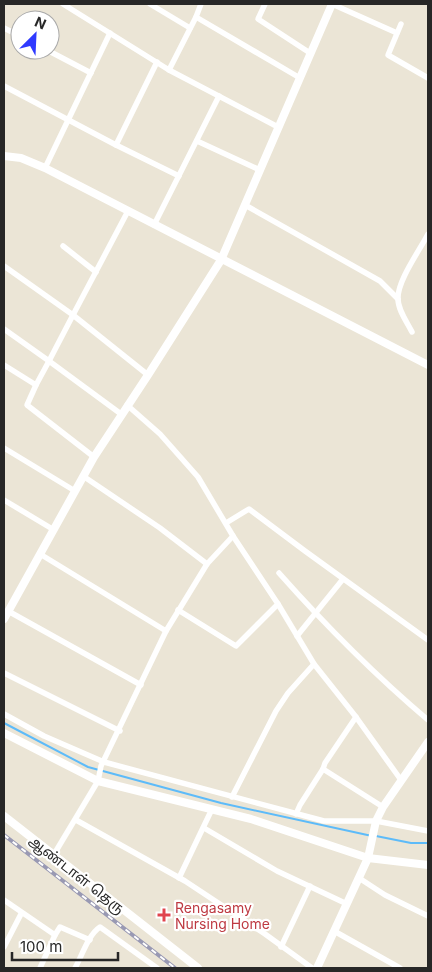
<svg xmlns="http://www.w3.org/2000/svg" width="432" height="972" font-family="Inter,'Noto Sans Tamil',sans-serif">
  <rect width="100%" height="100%" fill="#ebe5d6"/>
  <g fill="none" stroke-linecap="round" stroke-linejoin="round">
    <g stroke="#5dbbf9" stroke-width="2">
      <path d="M 4,723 L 88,767 L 221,803 L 372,836"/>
      <path d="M 376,836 L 411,843 L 428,843"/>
    </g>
    <g stroke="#fff" stroke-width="5.5">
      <path d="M 63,4 L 169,70 L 278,127"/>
      <path d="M 150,4 L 190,28"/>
      <path d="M 201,4 L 196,17 L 300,78"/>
      <path d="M 265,4 L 258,19 L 310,53"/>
      <path d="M 332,4 L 397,33"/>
      <path d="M 401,24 L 388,55 L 428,78"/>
      <path d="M 4,28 L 20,36"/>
      <path d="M 47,50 L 91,73"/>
      <path d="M 169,70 L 196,17"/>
      <path d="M 4,86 L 116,145 L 179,176"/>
      <path d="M 197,141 L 260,170"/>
      <path d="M 116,145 L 157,62"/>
      <path d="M 45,168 L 110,33"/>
      <path d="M 245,205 L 380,281 L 398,299"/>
      <path d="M 154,225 L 219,96"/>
      <path d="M 63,246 L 96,272"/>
      <path d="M 4,266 L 73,315 L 128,211"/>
      <path d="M 4,329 L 49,361 L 73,315 L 148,375"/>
      <path d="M 412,332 C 407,322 398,310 398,299 C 397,281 420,250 428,234"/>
      <path d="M 4,365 L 36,385 L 49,361 L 121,414"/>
      <path d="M 36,385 L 27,405 L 94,457"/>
      <path d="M 4,448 L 75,491"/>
      <path d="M 83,476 L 160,528 L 207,564"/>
      <path d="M 4,500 L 54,530"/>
      <path d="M 226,523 L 249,509 L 305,551 L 428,640"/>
      <path d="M 40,554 L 166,631 L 207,564 L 233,536 L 198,477 L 160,434 L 127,405"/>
      <path d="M 279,573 C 326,626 375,675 428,720"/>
      <path d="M 278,604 L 314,664 L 356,717 L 401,780"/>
      <path d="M 178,610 L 236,646 L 278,604 L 233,536"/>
      <path d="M 8,611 L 141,685"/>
      <path d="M 297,636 L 343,579"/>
      <path d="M 4,673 L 120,731"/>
      <path d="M 4,714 L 44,736 L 104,762 L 324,821 L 376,821 L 428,831"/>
      <path d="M 323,769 L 383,807"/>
      <path d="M 232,797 L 276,711 L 288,693 L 314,664"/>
      <path d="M 296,814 L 300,805 L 323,769 L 325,763 L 356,717"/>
      <path d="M 76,820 L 185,881 L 265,934 L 312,968"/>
      <path d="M 204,828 L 277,871 L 347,904"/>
      <path d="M 53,856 L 98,781 L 101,766 L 166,631"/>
      <path d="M 179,878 L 212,809"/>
      <path d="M 359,878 L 385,895 L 428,916"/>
      <path d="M 4,900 L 55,935 L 40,968"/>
      <path d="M 334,931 L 400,968"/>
      <path d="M 55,935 L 60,927 L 90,940"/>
      <path d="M 4,947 L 21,914"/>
      <path d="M 281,947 L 310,886"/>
      <path d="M 75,968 C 82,956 88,935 100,927 L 157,968"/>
    </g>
    <g stroke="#fff" stroke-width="8">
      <path d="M 4,156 L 21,158 L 45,168 L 428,365"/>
      <path d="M 4,619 L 94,457 L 148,375 L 221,260 L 332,4"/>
      <path d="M 4,733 L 98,781 L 251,819 L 368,858 L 428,865"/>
      <path d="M 4,816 L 198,968"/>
      <path d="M 317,968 L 368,858 L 376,821 L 383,807 L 428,742"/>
    </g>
    <defs>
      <path id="rail" d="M 4,835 L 175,968"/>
    </defs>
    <use href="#rail" stroke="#9999b3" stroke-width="4"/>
    <use href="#rail" stroke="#fff" stroke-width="2" stroke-dasharray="5.5" stroke-linecap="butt"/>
  </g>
  <path fill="#e0444e" stroke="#fff" stroke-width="2" d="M161.5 907.5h5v5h5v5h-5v5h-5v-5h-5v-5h5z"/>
  <g text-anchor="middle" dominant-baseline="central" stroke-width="4.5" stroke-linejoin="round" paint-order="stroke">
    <g font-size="14" fill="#272727" stroke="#fff">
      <text transform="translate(77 874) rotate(38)">ஆண்டாள் தெரு</text>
    </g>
    <g font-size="14" fill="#be3a42" stroke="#fff" text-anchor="start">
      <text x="175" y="907">Rengasamy<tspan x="175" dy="16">Nursing Home</tspan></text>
    </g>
  </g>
  <rect width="432" height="972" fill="none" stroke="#272727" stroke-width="10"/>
  <g transform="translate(35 35) rotate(24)"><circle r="24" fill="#ffffff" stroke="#a9a9a9"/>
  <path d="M0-4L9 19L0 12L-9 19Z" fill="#2f3aff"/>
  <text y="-8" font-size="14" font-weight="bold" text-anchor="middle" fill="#272727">N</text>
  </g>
  <path d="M12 952v8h106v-8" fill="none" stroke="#272727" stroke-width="2.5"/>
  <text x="20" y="952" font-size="15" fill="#272727" stroke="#ffffff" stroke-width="4" paint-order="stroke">100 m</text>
</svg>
